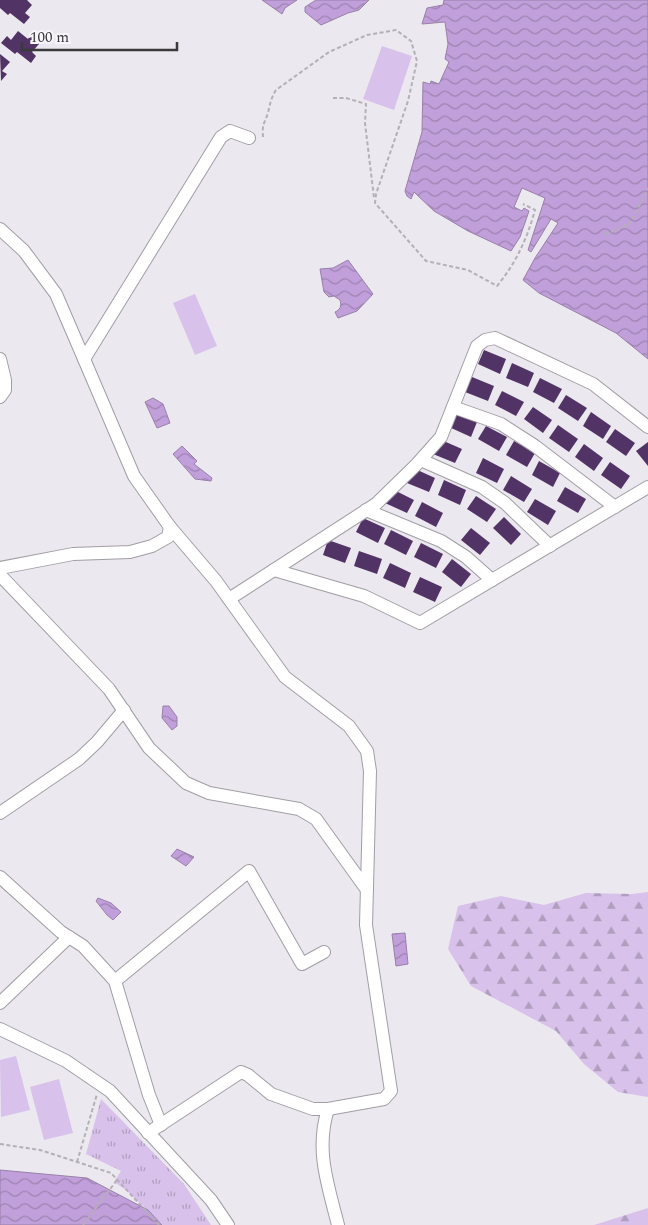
<svg xmlns="http://www.w3.org/2000/svg" width="648" height="1225" font-family="Spectral,serif">
  <defs>
    <pattern id="grass-tufts" width="24" height="20" patternUnits="userSpaceOnUse" patternTransform="scale(1.25)"><rect width="24" height="20" fill="#d8c1ea"/><path d="M3 7l-1-3M5 7V3M7 7l1-3M15 17l-1-3M17 17v-4M19 17l1-3" fill="none" stroke="#b09ebf"/></pattern>
    <pattern id="forest-firs" width="22" height="20" patternUnits="userSpaceOnUse" patternTransform="scale(1.25)"><rect width="22" height="20" fill="#d8c1ea"/><path d="M5 1l3.5 6h-7zM16 11l3.5 6h-7z" fill="#b09ebf"/></pattern>
    <pattern id="water-waves" width="16" height="10" patternUnits="userSpaceOnUse" patternTransform="scale(1.25)"><rect width="16" height="10" fill="#c19fda"/><path d="M0 5q4-4 8 0t8 0" fill="none" stroke="#9e83b2"/></pattern>
  </defs>
  <rect width="100%" height="100%" fill="#ece8ef"/>
  <path fill="url(#grass-tufts)" d="M 101,1099 L 184,1184 L 211,1225 L 163,1225 L 126,1190 L 114,1182 L 121,1171 L 86,1154 Z"/>
  <g fill="url(#forest-firs)">
    <path d="M 648,892 L 648,1097 L 618,1092 L 584,1064 L 556,1031 L 471,986 L 448,949 L 458,906 L 501,896 L 544,905 L 586,893 L 632,894 Z"/>
    <path d="M 648,1208 L 648,1225 L 594,1225 Z"/>
  </g>
  <g fill="#d8c1ea">
    <path d="M 382,46 L 412,56 L 394,110 L 363,99 Z"/>
    <path d="M 195,294 L 217,346 L 195,355 L 173,303 Z"/>
    <path d="M 16,1056 L 30,1110 L 1,1117 L 0,1060 Z"/>
    <path d="M 59,1079 L 73,1133 L 44,1140 L 30,1087 Z"/>
  </g>
  <g fill="url(#water-waves)" stroke="#9880aa">
    <path d="M 262,0 L 297,0 L 285,8 L 282,14 Z"/>
    <path d="M 316,0 L 369,0 L 359,10 L 348,13 L 321,25 L 305,12 L 305,7 Z"/>
    <path d="M 444,0 L 648,0 L 648,359 L 616,333 L 539,293 L 523,280 L 535,258 L 558,223 L 551,219 L 531,252 L 528,250 L 545,198 L 522,188 L 514,207 L 522,211 L 524,208 L 529,211 L 520,237 L 511,251 L 468,231 L 434,211 L 414,192 L 411,199 L 407,196 L 405,191 L 422,132 L 423,82 L 430,84 L 431,81 L 439,84 L 449,62 L 445,59 L 448,44 L 445,22 L 422,24 L 427,8 L 443,5 Z"/>
    <path d="M 348,260 L 373,294 L 357,311 L 338,318 L 335,312 C 340,310 342,306 340,300 L 334,296 L 329,297 L 324,292 L 320,269 L 333,268 Z"/>
    <path d="M 153,398 L 163,404 L 170,423 L 157,428 L 145,402 Z"/>
    <path d="M 182,446 L 197,461 L 194,464 L 212,478 L 211,481 L 195,479 L 173,454 Z"/>
    <path d="M 163,706 L 169,706 L 177,717 L 177,726 L 172,730 L 162,718 Z"/>
    <path d="M 177,849 L 194,857 L 186,866 L 171,856 Z"/>
    <path d="M 98,898 L 111,903 L 121,912 L 113,920 L 107,915 L 96,901 Z"/>
    <path d="M 405,933 L 408,964 L 396,966 L 392,934 Z"/>
    <path d="M 0,1170 L 87,1178 L 148,1210 L 162,1225 L 0,1225 Z"/>
  </g>
  <g fill="#523366">
    <path d="M 0,0 L 27,0 L 32,5 L 25,13 L 30,17 L 24,24 L 10,13 L 8,15 L 0,8 Z"/>
    <path d="M 18,31 L 28,39 L 30,36 L 39,44 L 32,52 L 36,56 L 31,63 L 17,52 L 15,54 L 1,43 L 7,36 L 11,40 Z"/>
    <path d="M 0,54 L 10,62 L 2,71 L 7,74 L 1,81 Z"/>
    <path d="M 484,350 L 506,359 L 500,374 L 478,364 Z"/>
    <path d="M 512,363 L 534,373 L 528,387 L 506,378 Z"/>
    <path d="M 472,377 L 494,386 L 488,401 L 465,392 Z"/>
    <path d="M 540,378 L 562,389 L 554,403 L 533,392 Z"/>
    <path d="M 502,391 L 524,402 L 516,416 L 495,405 Z"/>
    <path d="M 566,395 L 587,408 L 578,421 L 558,408 Z"/>
    <path d="M 533,407 L 552,420 L 543,433 L 524,419 Z"/>
    <path d="M 591,412 L 611,426 L 603,439 L 583,426 Z"/>
    <path d="M 455,413 L 477,422 L 471,437 L 449,427 Z"/>
    <path d="M 558,425 L 578,439 L 569,452 L 549,438 Z"/>
    <path d="M 486,426 L 507,437 L 499,451 L 478,439 Z"/>
    <path d="M 615,429 L 635,443 L 626,456 L 606,442 Z"/>
    <path d="M 439,439 L 462,449 L 455,463 L 433,454 Z"/>
    <path d="M 514,441 L 535,453 L 527,467 L 506,455 Z"/>
    <path d="M 648,442 L 648,466 L 636,451 Z"/>
    <path d="M 584,444 L 603,458 L 594,471 L 575,457 Z"/>
    <path d="M 483,458 L 504,469 L 497,483 L 476,473 Z"/>
    <path d="M 539,461 L 560,473 L 553,487 L 532,475 Z"/>
    <path d="M 610,462 L 630,476 L 621,489 L 601,475 Z"/>
    <path d="M 413,468 L 435,478 L 429,492 L 407,483 Z"/>
    <path d="M 511,476 L 532,489 L 524,502 L 503,490 Z"/>
    <path d="M 444,480 L 466,490 L 460,505 L 438,495 Z"/>
    <path d="M 565,487 L 586,499 L 578,513 L 557,501 Z"/>
    <path d="M 392,489 L 414,500 L 407,513 L 385,503 Z"/>
    <path d="M 476,496 L 496,509 L 487,522 L 467,509 Z"/>
    <path d="M 535,499 L 556,511 L 548,525 L 527,512 Z"/>
    <path d="M 422,502 L 443,513 L 436,527 L 415,516 Z"/>
    <path d="M 504,517 L 521,534 L 511,545 L 493,528 Z"/>
    <path d="M 363,518 L 385,528 L 378,543 L 356,532 Z"/>
    <path d="M 471,528 L 490,543 L 480,555 L 461,540 Z"/>
    <path d="M 391,530 L 413,541 L 406,555 L 384,544 Z"/>
    <path d="M 328,540 L 351,548 L 345,563 L 323,555 Z"/>
    <path d="M 421,543 L 443,554 L 436,568 L 414,557 Z"/>
    <path d="M 359,551 L 382,559 L 377,574 L 354,566 Z"/>
    <path d="M 452,559 L 471,574 L 461,587 L 442,572 Z"/>
    <path d="M 390,563 L 411,573 L 405,588 L 383,578 Z"/>
    <path d="M 420,577 L 442,587 L 435,602 L 413,592 Z"/>
  </g>
  <g fill="none" stroke-linecap="round" stroke-linejoin="round">
    <defs>
      <g id="minor">
        <path d="M 0,229 L 24,251 L 56,294 L 84,359"/>
        <path d="M 0,359 L 5,380 L 5,390 L 0,397"/>
        <path d="M 453,407 L 501,424 L 535,446 L 615,507"/>
        <path d="M 421,460 L 482,487 L 505,503 L 550,546"/>
        <path d="M 366,510 L 441,541 L 466,557 L 492,580"/>
        <path d="M 0,568 L 73,554 L 130,552 L 152,546 L 168,537 L 170,527"/>
        <path d="M 274,570 L 364,596 L 420,623 L 648,487"/>
        <path d="M 0,575 L 109,689 L 149,748 L 186,783 L 209,793 L 299,809 L 316,819 L 367,890"/>
        <path d="M 229,599 L 376,504 L 417,464 L 441,437 L 477,346 L 485,340 L 495,338 L 593,384 L 648,427"/>
        <path d="M 0,813 L 79,759 L 97,742 L 124,710"/>
        <path d="M 0,877 L 61,932 L 83,946 L 115,981 L 149,1095 L 161,1125"/>
        <path d="M 115,981 L 249,871 L 302,964 L 324,952"/>
        <path d="M 0,1003 L 69,937"/>
        <path d="M 0,1029 L 66,1061 L 110,1091 L 211,1200 L 228,1225"/>
        <path d="M 328,1109 C 315,1150 328,1185 338,1225"/>
        <path d="M 148,1133 L 241,1072 L 248,1075 L 271,1094 L 313,1109 L 328,1109 L 384,1099 L 391,1091 L 366,925 L 370,771 L 367,751 L 349,726 L 285,677 L 216,581 L 170,527 L 134,476 L 84,359 L 221,137 L 230,131 L 249,138"/>
      </g>
    </defs>
    <use href="#minor" stroke="#a19da4" stroke-width="14"/>
    <g stroke="#b3b0b6" stroke-width="2" stroke-dasharray="4 2.5" stroke-linecap="butt">
      <path d="M 333,98 L 346,98 L 366,104 L 365,123 L 374,198"/>
      <path d="M 263,137 C 262,123 264,125 268,113 C 270,104 271,98 276,90 L 329,52 L 367,35 L 396,30 L 411,41 L 417,61 L 408,101 L 376,194 L 375,203 L 426,261 L 468,270 L 497,286 C 516,263 527,239 535,210 L 523,204"/>
      <path d="M 605,234 L 630,224 L 648,188"/>
      <path d="M 0,1144 L 40,1150 L 111,1173 L 159,1225"/>
      <path d="M 77,1162 L 97,1094"/>
      <path d="M 83,1225 L 117,1180"/>
    </g>
    <use href="#minor" stroke="#fff" stroke-width="12"/>
  </g>
  <path d="M22 42v8h155v-8" fill="none" stroke="#3a393b" stroke-width="2.5"/>
  <text x="30" y="42" font-size="15" fill="#3a393b" stroke="#f9f5fd" stroke-width="4" paint-order="stroke">100 m</text>
</svg>
